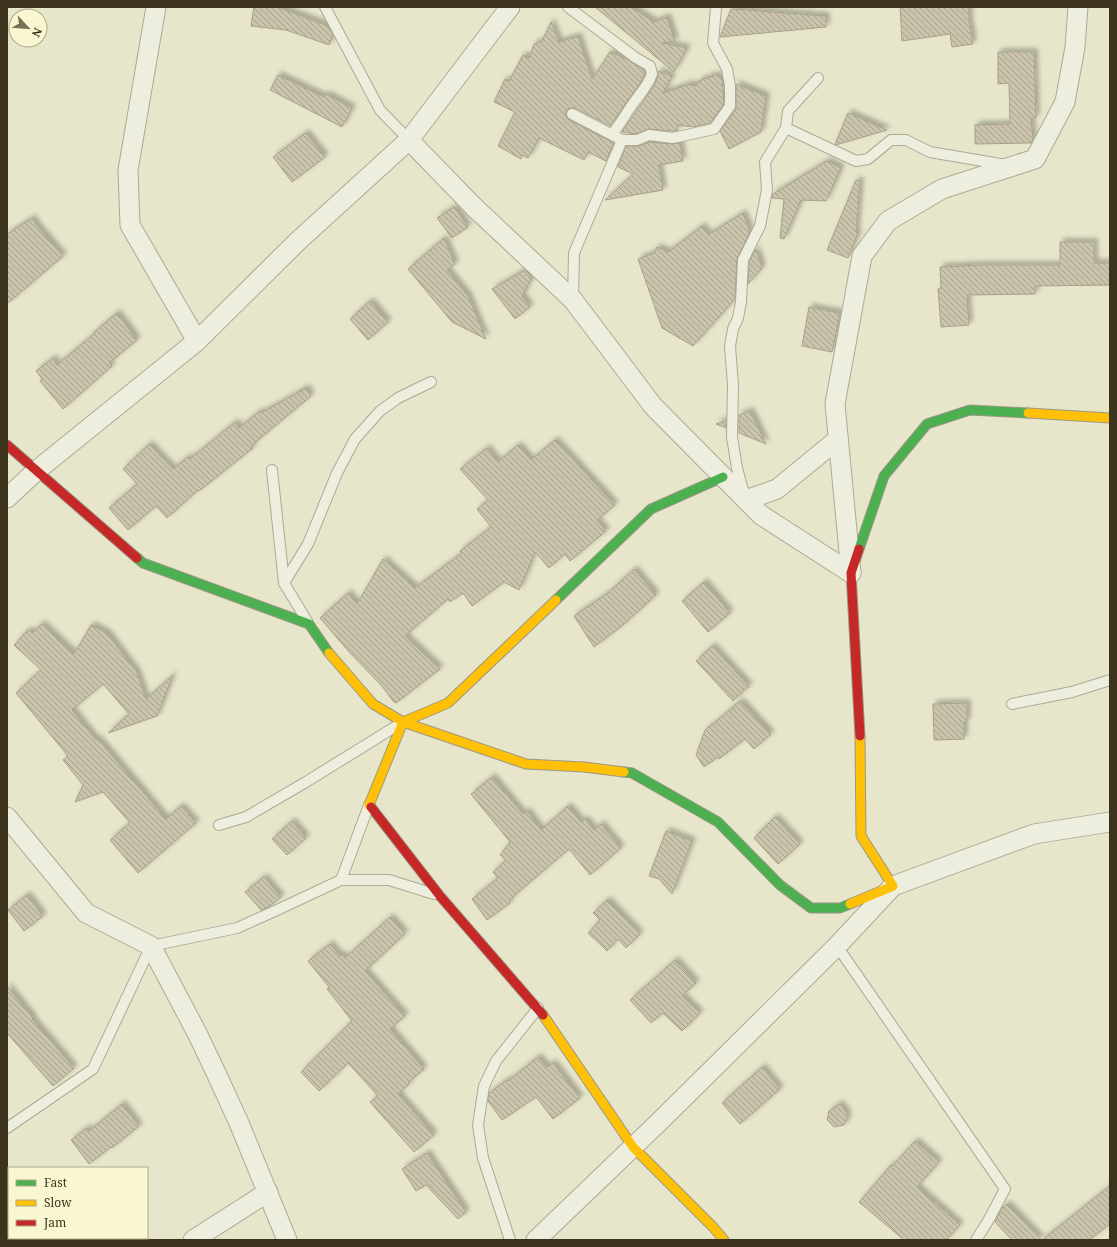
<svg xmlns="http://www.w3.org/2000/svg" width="1117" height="1247" font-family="'Noto Serif',serif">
  <defs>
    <pattern id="building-back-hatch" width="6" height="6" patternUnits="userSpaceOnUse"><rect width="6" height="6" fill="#cbc4ac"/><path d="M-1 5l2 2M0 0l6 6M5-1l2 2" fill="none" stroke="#a6a08b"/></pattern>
    <filter id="shadow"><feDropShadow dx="3.5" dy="-3.5" stdDeviation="2" flood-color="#0004"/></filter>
  </defs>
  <rect width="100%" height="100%" fill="#e7e6cb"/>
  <g fill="url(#building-back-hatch)" stroke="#a7a18b" filter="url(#shadow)">
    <path d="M 254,7 L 277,7 L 328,26 L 333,35 L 329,45 L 286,30 L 251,26 Z"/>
    <path d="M 595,7 L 631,7 L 654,22 L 667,17 L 675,41 L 662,43 L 687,48 L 674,72 Z"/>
    <path d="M 900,7 L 969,7 L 969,20 L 973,44 L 952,47 L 950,34 L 902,41 Z"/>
    <path d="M 731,9 L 826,16 L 826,27 L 720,37 Z"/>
    <path d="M 551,22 L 559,42 L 578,36 L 592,79 L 610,52 L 625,58 L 644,70 L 645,74 L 640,83 L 610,126 L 575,108 L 569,108 L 566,111 L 566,117 L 569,120 L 614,143 L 606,161 L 588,152 L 584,160 L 539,138 L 528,158 L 522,155 L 521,159 L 498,146 L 515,112 L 494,102 L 505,79 L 509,81 L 523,55 L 529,58 L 534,44 L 542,41 Z"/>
    <path d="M 998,52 L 1034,52 L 1036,118 L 1031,118 L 1033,139 L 1031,143 L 975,144 L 975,125 L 1010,124 L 1009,83 L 998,84 Z"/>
    <path d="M 658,71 L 672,76 L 663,93 L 690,84 L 696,86 L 699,81 L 715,75 L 722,78 L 724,104 L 710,123 L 693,127 L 677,125 L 678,130 L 673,131 L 649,129 L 636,134 L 622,132 L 654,86 L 658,76 Z"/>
    <path d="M 278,75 L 324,97 L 326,94 L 352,108 L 342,127 L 270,90 Z"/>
    <path d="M 736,84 L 766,96 L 761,132 L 729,149 L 720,131 L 736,109 Z"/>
    <path d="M 848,113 L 887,130 L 836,145 L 835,144 Z"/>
    <path d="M 306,133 L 325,157 L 292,182 L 273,157 Z"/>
    <path d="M 650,142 L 672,144 L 680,143 L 683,161 L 659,165 L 663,190 L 605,200 L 633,174 L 618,167 L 626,146 L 639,146 Z"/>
    <path d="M 827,161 L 841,168 L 826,201 L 801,200 L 784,239 L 780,238 L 784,199 L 772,198 L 773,194 Z"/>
    <path d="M 856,180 L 860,181 L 856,232 L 858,233 L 848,258 L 827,250 Z"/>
    <path d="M 454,207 L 468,227 L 452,238 L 437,218 Z"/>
    <path d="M 743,213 L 750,232 L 737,259 L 735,299 L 693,346 L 662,328 L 638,259 L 654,253 L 657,247 L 668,252 L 702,226 L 708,235 Z"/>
    <path d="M 32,218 L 37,226 L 63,256 L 7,304 L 7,234 Z"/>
    <path d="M 444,238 L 455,264 L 447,270 L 468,296 L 486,339 L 452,322 L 408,269 Z"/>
    <path d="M 1060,242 L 1094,242 L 1094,263 L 1110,263 L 1110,285 L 1035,286 L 1035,294 L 967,295 L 969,325 L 941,327 L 938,289 L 941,288 L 940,267 L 981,265 L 1060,265 Z"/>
    <path d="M 756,249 L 762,268 L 748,284 L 749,262 Z"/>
    <path d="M 525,270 L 532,277 L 522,296 L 530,307 L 515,319 L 492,289 Z"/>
    <path d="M 370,301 L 388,322 L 368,340 L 350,319 Z"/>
    <path d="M 809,307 L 840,313 L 832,352 L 802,346 Z"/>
    <path d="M 117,313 L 137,340 L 109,363 L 112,366 L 63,409 L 40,381 L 42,379 L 36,371 L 53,358 L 57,365 L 95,333 L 94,332 Z"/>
    <path d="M 306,388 L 311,396 L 251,446 L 253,448 L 199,491 L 198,490 L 167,518 L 156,506 L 128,530 L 109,508 L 137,484 L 123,469 L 149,444 L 173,469 L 188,457 L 190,459 L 235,422 L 239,428 L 260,411 L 261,413 Z"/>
    <path d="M 750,411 L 766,444 L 739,433 L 739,415 Z"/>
    <path d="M 726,420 L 726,428 L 716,424 Z"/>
    <path d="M 555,440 L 615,505 L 597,520 L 606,531 L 570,561 L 565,554 L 549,568 L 535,552 L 519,590 L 504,582 L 472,606 L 463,593 L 450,602 L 448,599 L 405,636 L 440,669 L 396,703 L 394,702 L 381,685 L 350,653 L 320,618 L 348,593 L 357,604 L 383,559 L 415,588 L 462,553 L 460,551 L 491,527 L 477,509 L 488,500 L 460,469 L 487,448 L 498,462 L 518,445 L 531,460 Z"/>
    <path d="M 634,569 L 656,595 L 623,625 L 594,647 L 574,616 L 608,593 Z"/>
    <path d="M 704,582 L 730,613 L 708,632 L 682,601 Z"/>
    <path d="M 42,624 L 74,654 L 91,625 L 107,633 L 134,669 L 136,670 L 146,699 L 173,675 L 157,716 L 108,733 L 129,714 L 103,684 L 72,710 L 96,740 L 98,739 L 166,819 L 181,806 L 196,823 L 138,873 L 110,840 L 130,823 L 103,792 L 75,802 L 83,785 L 63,760 L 68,756 L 16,693 L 41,670 L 14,645 L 28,630 L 32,633 Z"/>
    <path d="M 712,646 L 749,686 L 733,701 L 696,661 Z"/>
    <path d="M 740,701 L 771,734 L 754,749 L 745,739 L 719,759 L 718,757 L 704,767 L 696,755 L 705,730 L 718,720 Z"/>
    <path d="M 967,703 L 967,721 L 964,722 L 964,739 L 934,740 L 933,704 Z"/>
    <path d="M 492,777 L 523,814 L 527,811 L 541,830 L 568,806 L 581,822 L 585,819 L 594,830 L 601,824 L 621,848 L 590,875 L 569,849 L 509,900 L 510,903 L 487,920 L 472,899 L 498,878 L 493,872 L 506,860 L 500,855 L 510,842 L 471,794 Z"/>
    <path d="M 775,817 L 800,844 L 778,864 L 754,838 Z"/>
    <path d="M 292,821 L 306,838 L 287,855 L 272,839 Z"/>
    <path d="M 666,831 L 692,841 L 672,894 L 659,879 L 649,876 Z"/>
    <path d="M 264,877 L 281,897 L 270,906 L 261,910 L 245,892 Z"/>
    <path d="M 27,895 L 43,916 L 24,931 L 8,910 Z"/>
    <path d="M 607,900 L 640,934 L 626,948 L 618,939 L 607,951 L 588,933 L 600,920 L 593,913 Z"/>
    <path d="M 390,917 L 405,934 L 365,971 L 405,1016 L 390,1029 L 424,1069 L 408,1083 L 409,1084 L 398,1094 L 434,1135 L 414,1152 L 370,1102 L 378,1096 L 348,1063 L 319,1091 L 301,1072 L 352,1021 L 327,989 L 329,987 L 308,961 L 330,944 L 340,956 L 342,954 L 345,958 Z"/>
    <path d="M 675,960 L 696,983 L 682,996 L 700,1013 L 682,1031 L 663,1013 L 651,1023 L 630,1000 Z"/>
    <path d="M 7,986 L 33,1018 L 32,1019 L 74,1068 L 53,1086 L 7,1033 Z"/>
    <path d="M 538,1057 L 547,1067 L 553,1063 L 580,1098 L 553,1119 L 536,1097 L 502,1120 L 488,1101 L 489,1093 L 507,1080 L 508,1081 Z"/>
    <path d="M 762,1067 L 780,1089 L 740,1124 L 722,1103 Z"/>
    <path d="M 122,1104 L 139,1126 L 112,1148 L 111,1147 L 89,1164 L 71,1140 L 87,1128 L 89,1131 Z"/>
    <path d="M 840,1104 L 847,1114 L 847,1119 L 844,1125 L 834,1127 L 827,1120 L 829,1111 Z"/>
    <path d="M 915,1141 L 939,1162 L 917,1187 L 960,1225 L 946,1240 L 904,1240 L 859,1202 L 891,1165 L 892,1166 Z"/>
    <path d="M 427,1153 L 466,1212 L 458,1219 L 426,1185 L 416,1191 L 402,1169 Z"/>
    <path d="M 1110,1186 L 1110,1224 L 1089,1240 L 1042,1240 Z"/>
    <path d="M 1007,1204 L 1042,1240 L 1012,1240 L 995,1222 L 1002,1208 Z"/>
  </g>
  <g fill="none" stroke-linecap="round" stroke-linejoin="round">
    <defs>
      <g id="lane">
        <path d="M 325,7 L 380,110 L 409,140"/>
        <path d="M 568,7 L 636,58 L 650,66 L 652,74 C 648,86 639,95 632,105 C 625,115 620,125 612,134"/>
        <path d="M 572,114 L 622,140 L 637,140 L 649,135 L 673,138 L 714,129 L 730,106 L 730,86 L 727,69 L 713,43 L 716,7"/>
        <path d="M 786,128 L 856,161 L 868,159 L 891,140 L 906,140 L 930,152 L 1006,165"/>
        <path d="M 573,300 L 574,253 L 622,140"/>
        <path d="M 272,470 L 284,583 L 307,621"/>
        <path d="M 744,494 L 737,468 L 732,437 L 733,385 L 730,346 L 733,329 L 738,318 L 741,302 L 743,260 L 760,226 L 767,190 L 765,162 L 786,128 L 788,111 L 818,78"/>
        <path d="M 284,583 L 308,544 L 337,473 L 355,439 L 380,411 L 398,398 L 431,382"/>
        <path d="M 1012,704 L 1072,692 L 1110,680"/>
        <path d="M 219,825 L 246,817 L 306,782 L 398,725"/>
        <path d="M 341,880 L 389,880 L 434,894"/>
        <path d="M 837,946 L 1005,1189 L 988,1221 L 976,1240"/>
        <path d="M 7,1128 L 93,1069 L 151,946 L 237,928 L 275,911 L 341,880 L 369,805"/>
        <path d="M 510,1240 L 483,1158 L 478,1125 L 484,1086 L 496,1061 L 538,1008"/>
      </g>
      <g id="street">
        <path d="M 156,7 L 128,170 L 130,225 L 197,341"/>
        <path d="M 409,140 L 474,207 L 573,300 L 653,406 L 761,515 L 851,573"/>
        <path d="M 7,498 L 36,471 L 197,341 L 298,241 L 409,140 L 510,7"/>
        <path d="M 746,500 L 777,489 L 838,439"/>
        <path d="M 851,573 L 835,404 L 862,256 L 888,221 L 942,189 L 1035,159 L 1065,102 L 1075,47 L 1078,7"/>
        <path d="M 7,817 L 86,913 L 151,946 L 197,1033 L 217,1075 L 239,1123 L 287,1240"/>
        <path d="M 7,1218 L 9,1220"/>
        <path d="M 30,1238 L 32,1240"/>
        <path d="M 193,1240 L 268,1192"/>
        <path d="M 536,1240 L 658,1123 L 837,946 L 893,886 L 1034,834 L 1110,822"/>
      </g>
      <g id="fast">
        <path d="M 859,549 L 884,476 L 927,424 L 970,410 L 1028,413"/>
        <path d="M 137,558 L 143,563 L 309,624 L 329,653"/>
        <path d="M 556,600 L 651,509 L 723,477"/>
        <path d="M 624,772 L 632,773 L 718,822 L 780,885 L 811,908 L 840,908 L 850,904"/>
      </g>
      <g id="slow">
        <path d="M 1028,413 L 1110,418"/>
        <path d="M 329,653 L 373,704 L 403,722 L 526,764 L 584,767 L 624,772"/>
        <path d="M 371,807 L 369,805 L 403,722 L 448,703 L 556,600"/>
        <path d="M 850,904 L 893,886 L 861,836 L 860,736"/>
        <path d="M 543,1015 L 633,1147 L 713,1227 L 724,1240"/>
      </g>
      <g id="jam">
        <path d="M 7,445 L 137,558"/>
        <path d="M 859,549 L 851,573 L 860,736"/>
        <path d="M 371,807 L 440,896 L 543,1015"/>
      </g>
    </defs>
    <use href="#lane" stroke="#aca995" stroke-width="12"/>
    <use href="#street" stroke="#aca995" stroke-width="21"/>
    <use href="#fast" stroke="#9b9885" stroke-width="11"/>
    <use href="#slow" stroke="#9b9885" stroke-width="11"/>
    <use href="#jam" stroke="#9b9885" stroke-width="11"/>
    <use href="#lane" stroke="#eeeedf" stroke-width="10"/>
    <use href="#street" stroke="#eeeedf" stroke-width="19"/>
    <use href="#fast" stroke="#4caf50" stroke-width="9"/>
    <use href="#slow" stroke="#ffc107" stroke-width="9"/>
    <use href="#jam" stroke="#c62828" stroke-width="9"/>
  </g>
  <rect width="1117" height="1247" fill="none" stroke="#3c331c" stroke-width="16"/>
  <rect x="8" y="1167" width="140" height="72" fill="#f9f7d1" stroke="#ada989"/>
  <rect x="16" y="1180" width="20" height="6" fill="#4caf50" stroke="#ada989"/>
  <text x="44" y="1187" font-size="12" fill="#3c331c">Fast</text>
  <rect x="16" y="1200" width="20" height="6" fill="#ffc107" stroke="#ada989"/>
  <text x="44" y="1207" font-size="12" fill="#3c331c">Slow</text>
  <rect x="16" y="1220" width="20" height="6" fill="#c62828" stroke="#ada989"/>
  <text x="44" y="1227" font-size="12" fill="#3c331c">Jam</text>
  <g transform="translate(28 28) rotate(116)"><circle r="19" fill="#f9f7d1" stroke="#ada989"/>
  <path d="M0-3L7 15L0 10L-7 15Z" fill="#787259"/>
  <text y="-6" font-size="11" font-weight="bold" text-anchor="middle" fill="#3c331c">N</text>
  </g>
</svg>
